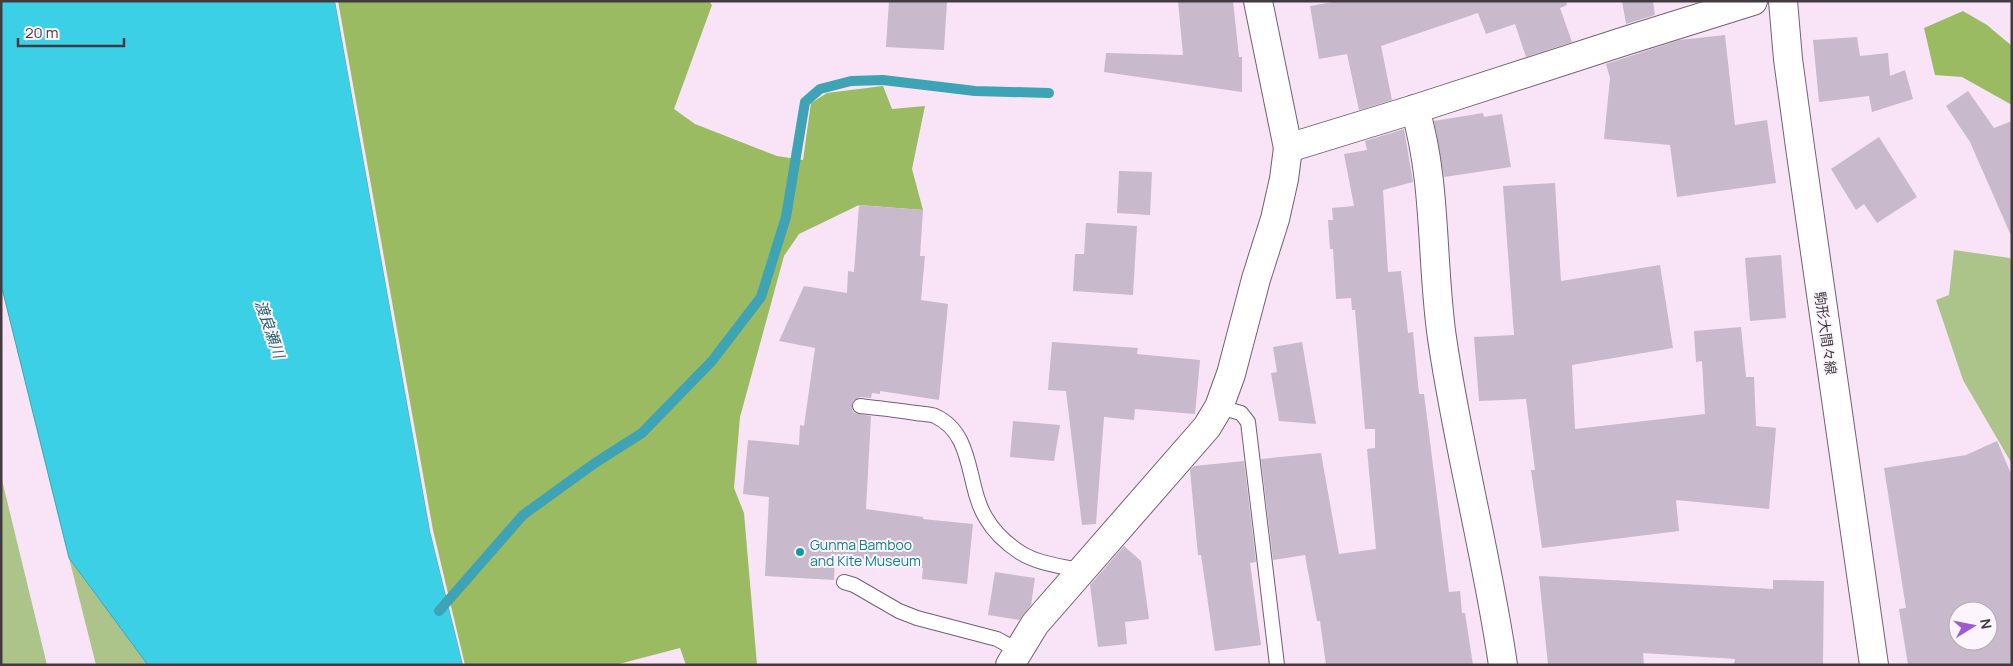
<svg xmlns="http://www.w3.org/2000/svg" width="2013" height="666" font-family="Manrope,'Noto Sans JP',sans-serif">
  <rect width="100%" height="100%" fill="#f8e4f6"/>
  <g fill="#acc38a">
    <path d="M 1954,250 L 2010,258 L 2012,262 L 2012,464 L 1963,380 L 1936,300 L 1949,295 Z"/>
    <path d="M 1,476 L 47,665 L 1,665 Z"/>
    <path d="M 69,558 L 148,665 L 96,665 Z"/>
  </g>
  <g fill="#9abb61">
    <path d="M 335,1 L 709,1 L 712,5 L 674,109 L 695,124 L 777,156 L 803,160 L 811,103 L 827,93 L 883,86 L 892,109 L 925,106 L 912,169 L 923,210 L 859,205 L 799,234 L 784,256 L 740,417 L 734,488 L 744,513 L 757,665 L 686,665 L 680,648 L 615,665 L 463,665 L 430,531 Z"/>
    <path d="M 1963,11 L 1987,25 L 2012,46 L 2012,105 L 1962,77 L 1935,75 L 1924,28 Z"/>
  </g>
  <path fill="#3cd0e7" stroke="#3ea3b5" d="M 1,1 L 335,1 L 430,531 L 463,665 L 148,665 L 69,558 L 1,284 Z"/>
  <path fill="#f8e4f6" d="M 335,1 L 338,1 L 433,530 L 465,665 L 463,665 L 430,531 Z"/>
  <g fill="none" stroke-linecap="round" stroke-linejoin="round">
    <path stroke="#3ea3b5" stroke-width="10" d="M 439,611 L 523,515 L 595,463 L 642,433 L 712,361 L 761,297 L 786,217 L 805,102 L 820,89 L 851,81 L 883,80 L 975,91 L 1049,93"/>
  </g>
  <g fill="#c8b9cd" fill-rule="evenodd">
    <path d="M 889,1 L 947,1 L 944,50 L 886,47 Z"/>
    <path d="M 1178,1 L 1233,1 L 1239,57 L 1242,57 L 1242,92 L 1104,72 L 1106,53 L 1183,55 Z"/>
    <path d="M 1338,1 L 1566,1 L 1567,5 L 1560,8 L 1572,42 L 1526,57 L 1515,24 L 1486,34 L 1478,13 L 1381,46 L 1392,100 L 1359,110 L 1347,54 L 1319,59 L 1310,6 Z"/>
    <path d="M 1622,1 L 1653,1 L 1655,15 L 1626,24 Z"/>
    <path d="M 1725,35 L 1735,125 L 1767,120 L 1776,183 L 1677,197 L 1670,145 L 1604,139 L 1610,78 L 1606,64 L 1679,40 Z"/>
    <path d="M 1857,37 L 1860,56 L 1888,53 L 1890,76 L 1905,70 L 1913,99 L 1872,112 L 1869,96 L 1819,102 L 1813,40 Z"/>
    <path d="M 1968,91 L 1994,128 L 2012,121 L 2012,238 L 1970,142 L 1946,106 Z"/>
    <path d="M 1483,113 L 1484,117 L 1502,114 L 1511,167 L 1444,177 L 1434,121 Z"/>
    <path d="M 1404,129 L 1413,182 L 1383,190 L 1388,272 L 1401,271 L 1408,333 L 1413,332 L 1419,394 L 1424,394 L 1449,592 L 1460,591 L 1462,613 L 1465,613 L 1473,665 L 1326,665 L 1320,621 L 1317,621 L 1305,555 L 1273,560 L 1261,459 L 1321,453 L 1339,554 L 1376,549 L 1367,449 L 1375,448 L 1375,429 L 1365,429 L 1355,310 L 1352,310 L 1351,298 L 1336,299 L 1333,249 L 1330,249 L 1328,220 L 1333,220 L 1332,208 L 1354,206 L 1344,154 L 1367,150 L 1365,141 Z"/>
    <path d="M 1879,137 L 1917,197 L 1877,223 L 1864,204 L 1856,210 L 1831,169 Z"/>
    <path d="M 1119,171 L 1152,172 L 1150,215 L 1117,213 Z"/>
    <path d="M 1555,183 L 1561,281 L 1660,265 L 1673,348 L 1572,365 L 1575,429 L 1705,414 L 1702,361 L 1696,362 L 1694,331 L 1741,327 L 1746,377 L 1754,377 L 1756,426 L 1776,428 L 1769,509 L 1676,500 L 1679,531 L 1542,548 L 1531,470 L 1535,470 L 1526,399 L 1479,401 L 1474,337 L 1514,335 L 1503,186 Z"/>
    <path d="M 859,205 L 923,210 L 920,256 L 925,256 L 921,300 L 948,304 L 939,400 L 880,391 L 880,394 L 872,393 L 871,398 L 860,397 L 853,401 L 852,409 L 854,413 L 871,416 L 866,509 L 923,517 L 923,519 L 973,524 L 967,584 L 922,579 L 923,568 L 835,555 L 834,580 L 765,576 L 769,497 L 743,494 L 748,440 L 799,445 L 800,425 L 804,426 L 815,348 L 779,341 L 804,286 L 847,293 L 848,271 L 854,272 Z"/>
    <path d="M 1086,223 L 1137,226 L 1133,295 L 1073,291 L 1075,254 L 1084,254 Z"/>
    <path d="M 1781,255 L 1786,318 L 1750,321 L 1745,258 Z"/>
    <path d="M 1052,342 L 1138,348 L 1137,354 L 1200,360 L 1195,414 L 1135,409 L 1134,420 L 1104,417 L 1096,524 L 1082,525 L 1066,391 L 1048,390 Z"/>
    <path d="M 1302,342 L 1316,424 L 1279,421 L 1271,373 L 1277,372 L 1273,347 Z"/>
    <path d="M 1013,421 L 1060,425 L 1054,461 L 1010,457 Z"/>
    <path d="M 1997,441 L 2012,476 L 2012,665 L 1908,665 L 1899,609 L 1906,608 L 1884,468 L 1966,455 ZM 1958,611 L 1988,611 L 1988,641 L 1958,641 Z"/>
    <path d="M 1244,461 L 1256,562 L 1250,563 L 1261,645 L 1215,651 L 1201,555 L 1198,555 L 1190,470 L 1194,466 Z"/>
    <path d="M 1124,546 L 1141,561 L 1149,619 L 1125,622 L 1127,644 L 1098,647 L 1090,585 Z"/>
    <path d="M 995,572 L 1035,578 L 1031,605 L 1019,620 L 988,615 Z"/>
    <path d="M 1539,576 L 1773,589 L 1773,580 L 1824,581 L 1823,665 L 1734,665 L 1735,659 L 1643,653 L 1644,665 L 1548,665 Z"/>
  </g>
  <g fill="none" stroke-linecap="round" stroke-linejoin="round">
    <defs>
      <g id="lane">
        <path d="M 860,406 C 878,408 897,410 916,413 C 922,414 930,414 935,416 C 975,434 966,486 986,518 C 994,532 1007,544 1021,553 C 1039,564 1062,566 1082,571"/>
        <path d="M 1219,407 L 1241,413 L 1248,422 L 1277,665"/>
        <path d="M 844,582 L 854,585 L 899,611 L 917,618 L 997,639 L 1019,651"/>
      </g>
      <g id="street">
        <path d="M 1415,109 C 1437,183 1431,262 1442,338 C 1458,448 1487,555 1503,665"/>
        <path d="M 1288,148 L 1415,109 L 1625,41 L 1753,1"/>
        <path d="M 1010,665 L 1035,624 L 1207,427 L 1219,407 L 1231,374 L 1256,279 L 1275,219 L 1284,179 L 1288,148 L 1258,1"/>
      </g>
      <path id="secondary" d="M 1783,1 L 1788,59 L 1800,147 L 1874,665"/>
    </defs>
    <use href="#lane" stroke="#726171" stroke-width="16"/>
    <use href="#street" stroke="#726171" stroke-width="30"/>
    <use href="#secondary" stroke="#726171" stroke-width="30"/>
    <use href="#lane" stroke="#fff" stroke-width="14"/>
    <use href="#street" stroke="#fff" stroke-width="28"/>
    <use href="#secondary" stroke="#fff" stroke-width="28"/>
  </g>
  <circle fill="#0f9aa8" stroke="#fdf5fd" stroke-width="2" cx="800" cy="552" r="5"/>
  <g text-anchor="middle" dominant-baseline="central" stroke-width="4" stroke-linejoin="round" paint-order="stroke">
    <g font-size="14" fill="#423a41" stroke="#fdf5fd">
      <text transform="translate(1826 333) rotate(82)">駒形大間々線</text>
    </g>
    <g font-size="14" fill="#0d838f" stroke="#fdf5fd" text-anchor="start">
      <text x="810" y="544">Gunma Bamboo<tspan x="810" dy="16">and Kite Museum</tspan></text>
    </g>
    <g font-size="15" font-style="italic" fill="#27616a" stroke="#fdf5fd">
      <text transform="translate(270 329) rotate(71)">渡良瀬川</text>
    </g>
  </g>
  <rect width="2013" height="666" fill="none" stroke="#423a41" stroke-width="5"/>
  <g transform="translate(1973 626) rotate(80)"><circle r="24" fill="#fdf5fd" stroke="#b2aab2"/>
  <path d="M0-4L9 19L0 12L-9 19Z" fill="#9e5bd1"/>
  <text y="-8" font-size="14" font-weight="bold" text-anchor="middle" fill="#423a41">N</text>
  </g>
  <path d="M18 38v8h106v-8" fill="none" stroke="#423a41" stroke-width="2.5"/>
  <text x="25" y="38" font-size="15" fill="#423a41" stroke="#fdf5fd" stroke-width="4" paint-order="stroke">20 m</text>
</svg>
